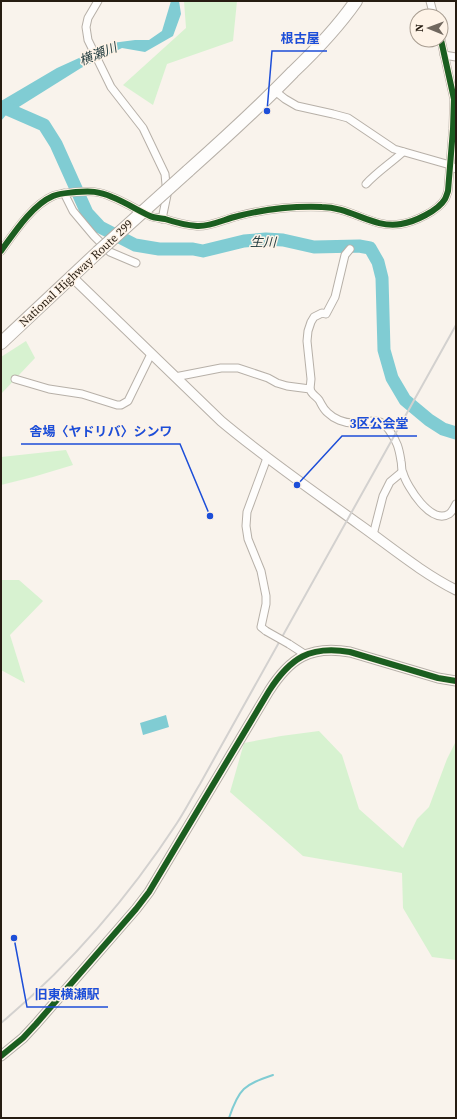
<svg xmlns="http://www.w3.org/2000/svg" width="457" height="1119" font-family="'Source Serif 4','Noto Sans JP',serif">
  <rect width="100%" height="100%" fill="#f9f3ec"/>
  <g fill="#d7f2d0">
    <path d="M 184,1 L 237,1 L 233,41 L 167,64 L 153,105 L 123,85 L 186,28 Z"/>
    <path d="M 26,341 L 35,358 L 1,394 L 1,357 Z"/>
    <path d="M 66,450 L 73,465 L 33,477 L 1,485 L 1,457 Z"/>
    <path d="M 1,580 L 19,580 L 43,601 L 10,635 L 25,683 L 1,670 Z"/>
    <path d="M 319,731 L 342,755 L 359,809 L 403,848 L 417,819 L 429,807 L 447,759 L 456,741 L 456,960 L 432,957 L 403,908 L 402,873 L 303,856 L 230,792 L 244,743 L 281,736 Z"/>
  </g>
  <g fill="#80ccd3">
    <path d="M 171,1 L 179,1 L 181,14 L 173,36 L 145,52 L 122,48 L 81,68 L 6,115 L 1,121 L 1,101 L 57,68 L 112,43 L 135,40 L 149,40 L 162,31 Z"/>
    <path d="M 166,715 L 169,727 L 143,735 L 140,723 Z"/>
  </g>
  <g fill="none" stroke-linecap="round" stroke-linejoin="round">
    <path stroke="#80ccd3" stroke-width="2" d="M 229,1118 C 239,1088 244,1085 273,1075"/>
    <path stroke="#80ccd3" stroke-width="13" d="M 5,108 L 44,125 L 56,144 L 87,213 L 100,227 L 135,245 L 159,249 L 193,249 L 203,251 L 244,241 L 266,239 L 283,240 L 314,247 L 359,246 L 370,248 L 378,262 L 382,278 L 384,350 L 392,378 L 405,400 L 429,420 L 443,429 L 456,433"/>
    <defs>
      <g id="minor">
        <path d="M 98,1 L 88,18 L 86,27 L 88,40 L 111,87 L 143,128 L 165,174 L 167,195 L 162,219"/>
        <path d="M 430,1 L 434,16"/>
        <path d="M 444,55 L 456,57"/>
        <path d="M 275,91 L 285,99 L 297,106 L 333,114 L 348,118 L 394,149 L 450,165 L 456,169"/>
        <path d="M 366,184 C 377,172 391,163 403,152"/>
        <path d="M 64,193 L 73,211 L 94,236 L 110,252 L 136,263"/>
        <path d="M 1,251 C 14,233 32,205 53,196 C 60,193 68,193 76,192 C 91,191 98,191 112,197 C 125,202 137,210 150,216 C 154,218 160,218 165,219 C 177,223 184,225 197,226 C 210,227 225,219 238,216 C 265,209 294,206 322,207 C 351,207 373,229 401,224 C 414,222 438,211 445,199 C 446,197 447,194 448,191 L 453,129 L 454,99 L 441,40"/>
        <path d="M 175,377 L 221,368 L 238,368 L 268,378 L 277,383 L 287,386 L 310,389 C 311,394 316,396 319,400 C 322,405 323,409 328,413 C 334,419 344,423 353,423 C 367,423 379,415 389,430 C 397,441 399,448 401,461 C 402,465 401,470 403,473 C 407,487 431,525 449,514 C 452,512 454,508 456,504"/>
        <path d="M 15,379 L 49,389 L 82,394 L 117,405 L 121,405 L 128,401 L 151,354"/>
        <path d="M 310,389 L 311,379 L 307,341 L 308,331 L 311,322 L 314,317 L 322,313 L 326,314 L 335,297 L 345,255 L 350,249"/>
        <path d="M 373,535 L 383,496 L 390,482 L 402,472"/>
        <path d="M 266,631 L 261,627 L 266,604 L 266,596 L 261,571 L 248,539 L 246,526 L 247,512 L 267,458"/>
        <path d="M 289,644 L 306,655"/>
      </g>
      <g id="tertiary">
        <path d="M 71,276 L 221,421 C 265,458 313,491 360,525 C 391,547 422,573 456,590"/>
        <path d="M 1,1056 L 23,1038 L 36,1024 L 136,909 L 149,892 L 269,691 C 290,658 310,645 350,652 L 438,678 L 456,681"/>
      </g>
      <g id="trunk">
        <path d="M 188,171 C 224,139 259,107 293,72 C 316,50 338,27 356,1"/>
        <path d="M 1,343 L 98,252"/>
      </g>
    </defs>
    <use href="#minor" stroke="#b7b0a8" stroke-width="9"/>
    <use href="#tertiary" stroke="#b7b0a8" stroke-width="11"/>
    <use href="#trunk" stroke="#b7b0a8" stroke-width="14"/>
    <use href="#minor" stroke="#fefdfc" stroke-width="7"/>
    <use href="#tertiary" stroke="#fefdfc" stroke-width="9"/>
    <use href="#trunk" stroke="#fefdfc" stroke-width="12"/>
    <path stroke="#d3d1cf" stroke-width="2" d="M 1,1023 C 69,966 128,898 177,823 C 185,811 192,797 200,784 L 456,325"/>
    <defs>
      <path id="minor-bridge" d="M 266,631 L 289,644"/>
      <path id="trunk-bridge" d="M 98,252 L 188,171"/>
    </defs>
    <use href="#minor-bridge" stroke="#b7b0a8" stroke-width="9" stroke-linecap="butt"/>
    <use href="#trunk-bridge" stroke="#b7b0a8" stroke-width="14" stroke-linecap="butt"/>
    <use href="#minor-bridge" stroke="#fefdfc" stroke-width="7"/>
    <use href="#trunk-bridge" stroke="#fefdfc" stroke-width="12"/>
    <defs>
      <g id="cycleway">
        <path d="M 1,251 C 14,233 32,205 53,196 C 60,193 68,193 76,192 C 91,191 98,191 112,197 C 125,202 137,210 150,216 C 154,218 160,218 165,219 C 177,223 184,225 197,226 C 210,227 225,219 238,216 C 265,209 294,206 322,207 C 351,207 373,229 401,224 C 414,222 438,211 445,199 C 446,197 447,194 448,191 L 453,129 L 454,99 L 441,40"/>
        <path d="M 1,1056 L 23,1038 L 36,1024 L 136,909 L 149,892 L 269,691 C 290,658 310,645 350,652 L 438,678 L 456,681"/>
      </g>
    </defs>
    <use href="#cycleway" stroke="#fef3e7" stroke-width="8"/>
    <use href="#cycleway" stroke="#1b5e20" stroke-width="6"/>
  </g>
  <g text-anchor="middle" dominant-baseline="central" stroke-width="3" stroke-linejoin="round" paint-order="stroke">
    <g font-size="12" fill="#261c11" stroke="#fef3e7">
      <text transform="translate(76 273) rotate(-43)">National Highway Route 299</text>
    </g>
    <g font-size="13" font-style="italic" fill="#274043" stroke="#fef3e7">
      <text transform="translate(98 54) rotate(-22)">横瀬川</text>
      <text transform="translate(263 242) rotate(1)">生川</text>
    </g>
  </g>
  <path fill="none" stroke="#1d4ed8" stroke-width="1.5" d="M267 111L272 51H327M297 485L342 436H417M210 516L180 444H21M14 938L27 1007H108"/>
  <g fill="#1d4ed8" stroke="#fef3e7" stroke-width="1.5">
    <circle cx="267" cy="111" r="4"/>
    <circle cx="297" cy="485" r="4"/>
    <circle cx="210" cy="516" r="4"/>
    <circle cx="14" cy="938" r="4"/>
  </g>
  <g font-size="13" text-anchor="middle" font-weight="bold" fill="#1d4ed8" stroke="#fef3e7" stroke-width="3" stroke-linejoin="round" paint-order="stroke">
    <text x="300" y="43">根古屋</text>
    <text x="379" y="428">3区公会堂</text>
    <text x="101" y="436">舎場〈ヤドリバ〉シンワ</text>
    <text x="67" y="999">旧東横瀬駅</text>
  </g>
  <rect width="457" height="1119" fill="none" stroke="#261c11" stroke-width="4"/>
  <g transform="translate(429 28) rotate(271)"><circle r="19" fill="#fef3e7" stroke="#a89d91"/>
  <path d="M0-3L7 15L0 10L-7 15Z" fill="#70675e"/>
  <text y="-6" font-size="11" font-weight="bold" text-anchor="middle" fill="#261c11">N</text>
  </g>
</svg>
